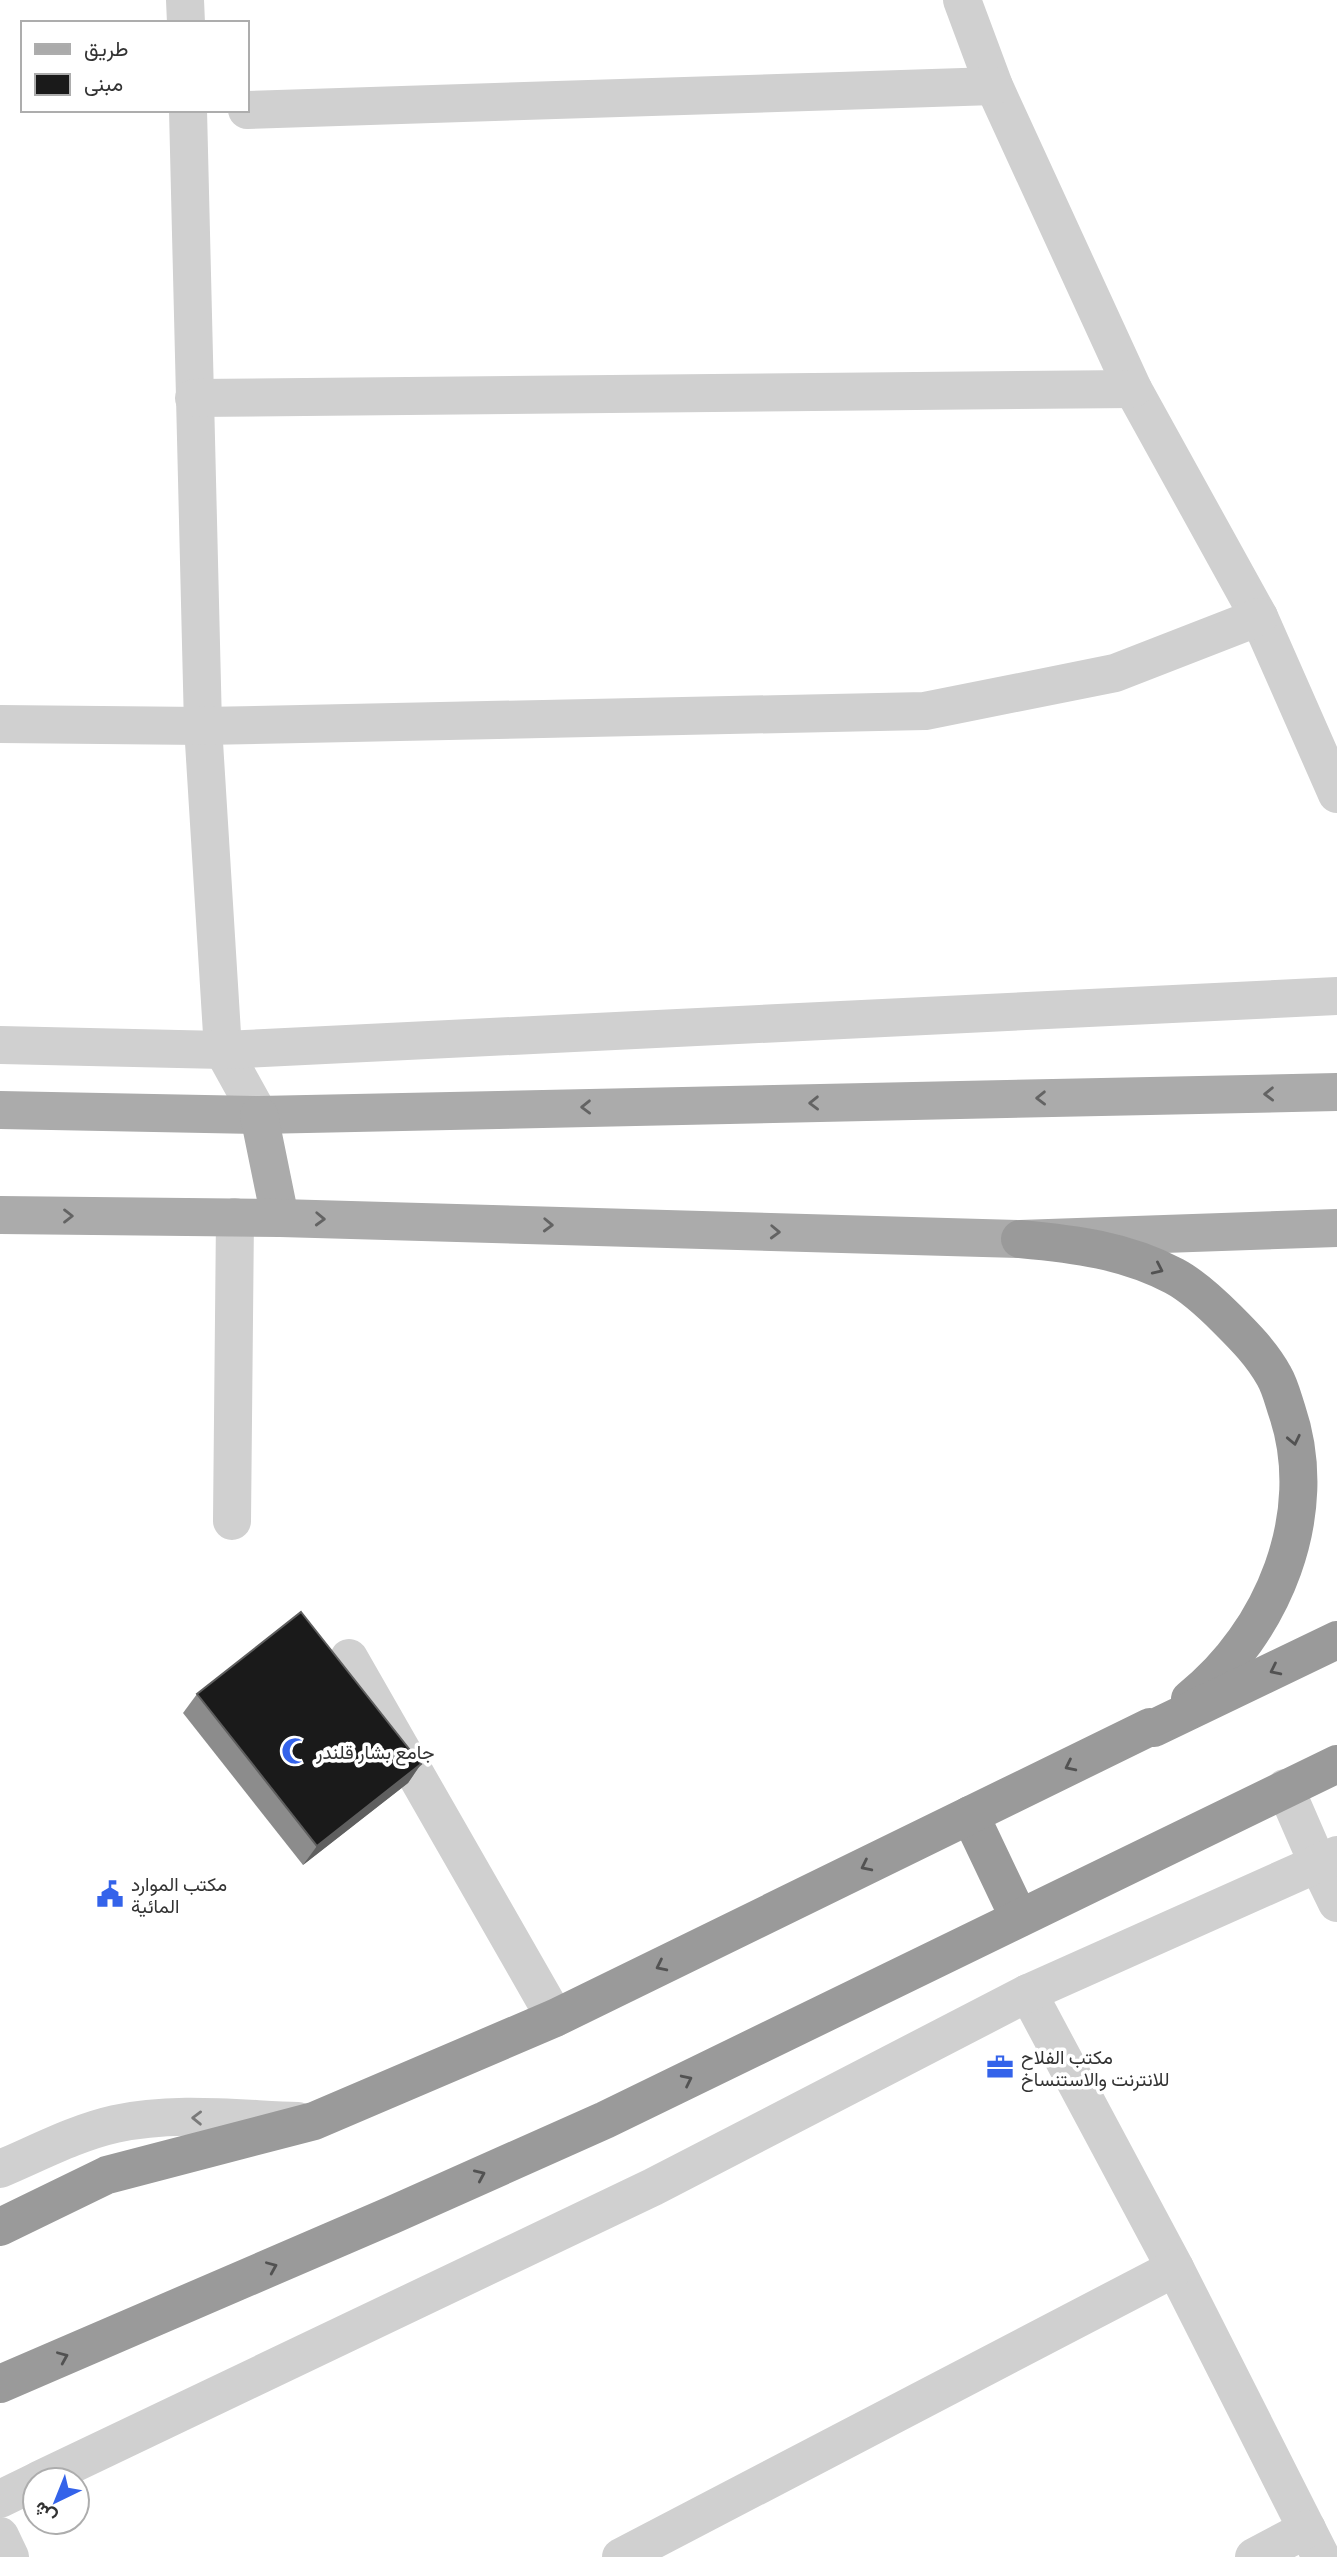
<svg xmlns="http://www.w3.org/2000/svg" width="1337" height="2557" font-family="'Titillium Web',Vazirmatn,sans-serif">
  <rect width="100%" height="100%" fill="#fff"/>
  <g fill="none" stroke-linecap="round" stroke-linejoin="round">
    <g stroke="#d0d0d0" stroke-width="38">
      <path d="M 185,0 L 186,23"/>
      <path d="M 962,0 L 994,86 L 1133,389 L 1259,617 L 1337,794"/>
      <path d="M 188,110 L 203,726 L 223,1050 L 259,1115"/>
      <path d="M 247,110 L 994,86"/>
      <path d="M 194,398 L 1133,389"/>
      <path d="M 0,724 L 203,726 L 925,711 L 1115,673 L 1259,617"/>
      <path d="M 0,1045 L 223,1050 L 1337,996"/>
      <path d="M 232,1521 L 235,1217"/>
      <path d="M 349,1658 L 555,2018"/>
      <path d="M 1285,1788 L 1318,1864 L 1337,1903"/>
      <path d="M 1028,1993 L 1175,2268 L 1321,2557"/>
      <path d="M 0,2169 C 38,2153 75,2133 115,2124 C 174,2111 238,2119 298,2121"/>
      <path d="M 39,2480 L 653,2187 L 1028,1993 L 1337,1855"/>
      <path d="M 0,2499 L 35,2482"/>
      <path d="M 0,2536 L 10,2557"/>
      <path d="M 621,2557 L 1175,2268"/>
      <path d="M 1254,2557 L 1307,2529"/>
    </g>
    <g stroke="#ababab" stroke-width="38">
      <path d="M 0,1110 L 259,1115 L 1337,1092"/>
      <path d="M 259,1115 L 280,1218"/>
      <path d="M 0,1215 L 280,1218 L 1020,1239 L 1337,1228"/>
    </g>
    <g stroke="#9a9a9a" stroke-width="38">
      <path d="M 1020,1239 C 1074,1244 1125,1250 1174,1276 C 1193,1286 1212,1304 1227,1319 C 1245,1337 1262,1354 1274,1376 C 1280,1386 1283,1399 1287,1411 C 1322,1514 1273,1633 1190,1699"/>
      <path d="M 970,1815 L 1019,1918"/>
      <path d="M 0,2227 L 107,2175 L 314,2121 L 555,2018 L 1150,1727 L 1154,1728 L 1337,1640"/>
      <path d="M 0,2384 L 392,2215 L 605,2120 L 1337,1764"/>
    </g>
  </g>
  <path fill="#8c8c8c" d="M 197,1694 L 421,1764 L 408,1783 L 303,1865 L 183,1713 Z"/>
  <path fill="#5f5f5f" d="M 421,1764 L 408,1783 L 303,1865 L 317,1846 Z"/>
  <path fill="#1a1a1a" stroke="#5f5f5f" stroke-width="2" d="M 301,1612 L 421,1764 L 317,1846 L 197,1694 Z"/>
  <defs><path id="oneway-chevron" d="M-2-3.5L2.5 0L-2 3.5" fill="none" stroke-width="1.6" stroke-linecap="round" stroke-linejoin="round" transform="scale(1.75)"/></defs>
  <g stroke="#636363">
    <use href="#oneway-chevron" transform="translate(1269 1094) rotate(179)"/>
    <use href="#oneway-chevron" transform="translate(1041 1098) rotate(179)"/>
    <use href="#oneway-chevron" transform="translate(814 1103) rotate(179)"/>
    <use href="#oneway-chevron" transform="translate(586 1107) rotate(179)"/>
    <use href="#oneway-chevron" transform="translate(68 1216)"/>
    <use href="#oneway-chevron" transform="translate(320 1219) rotate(2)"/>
    <use href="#oneway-chevron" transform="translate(548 1225) rotate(2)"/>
    <use href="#oneway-chevron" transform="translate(775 1232) rotate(2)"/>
  </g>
  <g stroke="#525252">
    <use href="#oneway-chevron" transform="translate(1158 1269) rotate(25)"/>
    <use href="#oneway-chevron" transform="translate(1294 1440) rotate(78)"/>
    <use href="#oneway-chevron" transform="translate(1275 1670) rotate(154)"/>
    <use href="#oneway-chevron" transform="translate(1070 1766) rotate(154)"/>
    <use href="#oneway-chevron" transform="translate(866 1866) rotate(154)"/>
    <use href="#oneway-chevron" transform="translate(661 1966) rotate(154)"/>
    <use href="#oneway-chevron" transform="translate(687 2080) rotate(-26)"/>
    <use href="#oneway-chevron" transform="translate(480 2175) rotate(-24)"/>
    <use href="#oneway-chevron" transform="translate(272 2267) rotate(-23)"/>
    <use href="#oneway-chevron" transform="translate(63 2357) rotate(-23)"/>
  </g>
  <use stroke="#7a7a7a" href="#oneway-chevron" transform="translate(197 2118) rotate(-179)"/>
  <defs>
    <symbol id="mosque-bare" viewBox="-9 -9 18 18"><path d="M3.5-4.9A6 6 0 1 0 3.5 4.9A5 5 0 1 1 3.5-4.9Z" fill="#3463ea" stroke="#fff" stroke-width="2.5" paint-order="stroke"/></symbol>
    <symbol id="civic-bare" viewBox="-9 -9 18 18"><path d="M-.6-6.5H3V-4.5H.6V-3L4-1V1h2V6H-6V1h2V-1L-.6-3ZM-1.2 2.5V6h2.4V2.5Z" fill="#3463ea" stroke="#fff" stroke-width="2.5" paint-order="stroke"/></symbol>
    <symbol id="office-bare" viewBox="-9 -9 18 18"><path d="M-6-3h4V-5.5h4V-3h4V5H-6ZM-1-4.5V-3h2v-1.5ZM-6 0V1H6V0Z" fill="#3463ea" stroke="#fff" stroke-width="2.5" paint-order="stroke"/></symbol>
  </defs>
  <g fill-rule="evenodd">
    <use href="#mosque-bare" x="276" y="1732" width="38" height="38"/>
    <use href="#civic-bare" x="91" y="1875" width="38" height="38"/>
    <use href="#office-bare" x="981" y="2048" width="38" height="38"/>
  </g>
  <g text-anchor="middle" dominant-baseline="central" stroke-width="7" stroke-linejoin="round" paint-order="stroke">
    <g font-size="19" fill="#333" stroke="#fff" text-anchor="start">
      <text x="316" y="1751">جامع بشار قلندر</text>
      <text x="131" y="1883">مكتب الموارد<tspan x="131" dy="22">المائية</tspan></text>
      <text x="1021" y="2056">مكتب الفلاح<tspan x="1021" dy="22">للانترنت والاستنساخ</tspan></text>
    </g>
  </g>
  <rect x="21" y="21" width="228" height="91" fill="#ffffff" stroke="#adadad" stroke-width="2"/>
  <rect x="35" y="44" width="35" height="10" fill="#ababab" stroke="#adadad" stroke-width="2"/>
  <text x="84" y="56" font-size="21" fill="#333333">طريق</text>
  <rect x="35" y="74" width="35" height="21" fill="#1a1a1a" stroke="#adadad" stroke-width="2"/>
  <text x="84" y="91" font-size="21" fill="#333333">مبنى</text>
  <g transform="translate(56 2501) rotate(223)"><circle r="33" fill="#ffffff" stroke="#adadad" stroke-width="2"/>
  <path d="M0-5L12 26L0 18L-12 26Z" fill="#3463ea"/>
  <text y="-10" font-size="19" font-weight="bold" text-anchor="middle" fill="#333333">ش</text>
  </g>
</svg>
